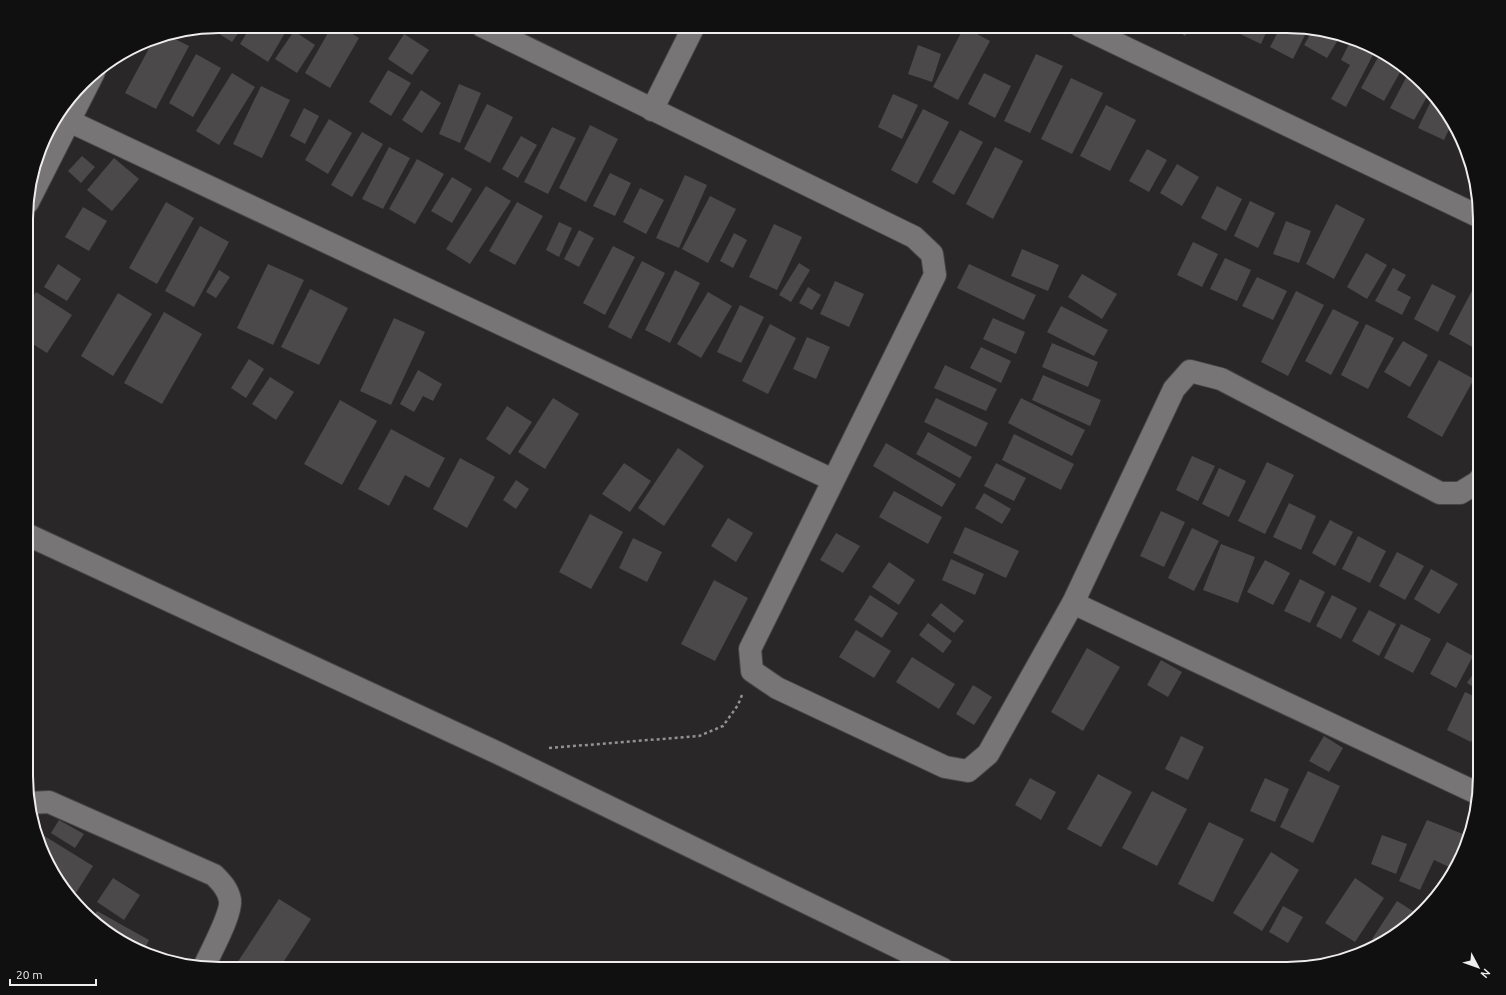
<svg xmlns="http://www.w3.org/2000/svg" width="1506" height="995" font-family="Ubuntu,sans-serif">
  <rect width="100%" height="100%" fill="#292728"/>
  <g fill="#4c494b">
    <path d="M 219,26 L 236,26 L 241,29 L 232,42 L 210,28 Z"/>
    <path d="M 251,26 L 289,26 L 268,62 L 240,44 Z"/>
    <path d="M 332,26 L 339,26 L 359,38 L 330,88 L 305,73 Z"/>
    <path d="M 1172,26 L 1192,26 L 1185,36 Z"/>
    <path d="M 1217,26 L 1232,26 L 1229,32 Z"/>
    <path d="M 1239,26 L 1269,26 L 1261,44 L 1236,32 Z"/>
    <path d="M 1281,26 L 1308,29 L 1293,59 L 1270,47 Z"/>
    <path d="M 964,27 L 990,41 L 958,100 L 933,87 Z"/>
    <path d="M 1313,30 L 1341,35 L 1327,58 L 1304,45 Z"/>
    <path d="M 294,31 L 315,45 L 297,73 L 275,59 Z"/>
    <path d="M 404,34 L 429,50 L 412,75 L 388,59 Z"/>
    <path d="M 169,36 L 189,46 L 156,109 L 125,93 L 154,39 Z"/>
    <path d="M 1352,38 L 1376,49 L 1346,107 L 1331,99 L 1350,65 L 1341,60 Z"/>
    <path d="M 918,45 L 941,54 L 932,82 L 908,74 Z"/>
    <path d="M 1381,52 L 1395,59 L 1403,67 L 1384,101 L 1361,88 Z"/>
    <path d="M 196,54 L 221,68 L 193,117 L 169,103 Z"/>
    <path d="M 1036,54 L 1063,66 L 1030,133 L 1004,121 Z"/>
    <path d="M 388,70 L 411,83 L 391,116 L 369,102 Z"/>
    <path d="M 232,73 L 255,87 L 219,145 L 196,131 Z"/>
    <path d="M 984,73 L 1011,86 L 995,118 L 968,104 Z"/>
    <path d="M 1408,74 L 1428,95 L 1414,120 L 1390,108 Z"/>
    <path d="M 1071,78 L 1103,93 L 1072,154 L 1041,139 Z"/>
    <path d="M 459,84 L 481,93 L 460,143 L 439,134 Z"/>
    <path d="M 261,86 L 290,100 L 262,158 L 233,144 Z"/>
    <path d="M 421,90 L 441,103 L 422,133 L 402,120 Z"/>
    <path d="M 893,94 L 918,105 L 902,139 L 878,127 Z"/>
    <path d="M 1432,99 L 1453,121 L 1444,140 L 1418,128 Z"/>
    <path d="M 487,104 L 513,117 L 490,163 L 464,149 Z"/>
    <path d="M 1106,105 L 1136,120 L 1110,171 L 1080,156 Z"/>
    <path d="M 304,108 L 319,116 L 305,144 L 290,136 Z"/>
    <path d="M 923,109 L 949,122 L 917,184 L 891,170 Z"/>
    <path d="M 329,119 L 352,133 L 328,174 L 305,160 Z"/>
    <path d="M 590,125 L 618,139 L 586,202 L 559,188 Z"/>
    <path d="M 552,127 L 576,138 L 548,194 L 524,182 Z"/>
    <path d="M 960,130 L 983,142 L 954,195 L 932,182 Z"/>
    <path d="M 362,132 L 383,144 L 352,197 L 331,185 Z"/>
    <path d="M 521,136 L 537,145 L 518,178 L 502,169 Z"/>
    <path d="M 389,147 L 410,158 L 383,209 L 362,199 Z"/>
    <path d="M 995,147 L 1023,161 L 993,219 L 966,204 Z"/>
    <path d="M 1147,149 L 1167,160 L 1149,192 L 1129,181 Z"/>
    <path d="M 82,156 L 95,167 L 81,183 L 68,171 Z"/>
    <path d="M 114,158 L 139,179 L 112,211 L 87,190 Z"/>
    <path d="M 417,159 L 444,174 L 415,224 L 389,209 Z"/>
    <path d="M 1177,164 L 1199,177 L 1182,206 L 1160,193 Z"/>
    <path d="M 610,173 L 631,183 L 615,216 L 593,206 Z"/>
    <path d="M 685,175 L 707,185 L 679,248 L 656,238 Z"/>
    <path d="M 452,177 L 472,189 L 452,223 L 431,211 Z"/>
    <path d="M 486,186 L 511,201 L 470,264 L 446,249 Z"/>
    <path d="M 1217,186 L 1242,199 L 1226,231 L 1201,218 Z"/>
    <path d="M 640,188 L 664,200 L 646,234 L 623,222 Z"/>
    <path d="M 710,196 L 736,209 L 708,263 L 682,249 Z"/>
    <path d="M 1250,201 L 1275,213 L 1258,248 L 1234,236 Z"/>
    <path d="M 166,202 L 194,218 L 157,284 L 129,268 Z"/>
    <path d="M 517,202 L 543,216 L 515,265 L 489,251 Z"/>
    <path d="M 1336,204 L 1365,219 L 1334,279 L 1306,264 Z"/>
    <path d="M 83,207 L 107,221 L 89,251 L 65,237 Z"/>
    <path d="M 1286,221 L 1311,231 L 1299,263 L 1273,254 Z"/>
    <path d="M 559,222 L 572,228 L 559,257 L 546,250 Z"/>
    <path d="M 774,224 L 802,237 L 777,290 L 749,277 Z"/>
    <path d="M 200,226 L 229,242 L 194,307 L 165,291 Z"/>
    <path d="M 579,230 L 594,238 L 579,267 L 564,259 Z"/>
    <path d="M 734,233 L 747,240 L 733,268 L 720,261 Z"/>
    <path d="M 1193,242 L 1218,254 L 1202,287 L 1177,275 Z"/>
    <path d="M 613,246 L 635,257 L 605,315 L 583,303 Z"/>
    <path d="M 1022,249 L 1059,265 L 1048,291 L 1011,276 Z"/>
    <path d="M 1366,253 L 1387,265 L 1367,299 L 1347,287 Z"/>
    <path d="M 1225,258 L 1251,270 L 1237,301 L 1210,289 Z"/>
    <path d="M 642,261 L 665,273 L 631,339 L 608,327 Z"/>
    <path d="M 799,263 L 810,270 L 791,302 L 779,295 Z"/>
    <path d="M 58,264 L 81,279 L 67,301 L 44,287 Z"/>
    <path d="M 268,264 L 304,280 L 273,345 L 237,328 Z"/>
    <path d="M 969,264 L 1036,295 L 1024,320 L 957,288 Z"/>
    <path d="M 1393,268 L 1406,275 L 1397,290 L 1411,297 L 1402,315 L 1375,301 Z"/>
    <path d="M 219,270 L 230,277 L 216,298 L 206,292 Z"/>
    <path d="M 675,270 L 700,283 L 670,343 L 645,330 Z"/>
    <path d="M 1082,274 L 1117,294 L 1102,319 L 1068,297 Z"/>
    <path d="M 1257,277 L 1287,291 L 1273,320 L 1242,306 Z"/>
    <path d="M 835,281 L 864,294 L 849,327 L 820,314 Z"/>
    <path d="M 1432,284 L 1456,296 L 1438,332 L 1414,319 Z"/>
    <path d="M 808,287 L 821,295 L 812,310 L 799,303 Z"/>
    <path d="M 1474,287 L 1480,290 L 1480,342 L 1476,349 L 1449,334 Z"/>
    <path d="M 310,289 L 348,308 L 319,365 L 281,347 Z"/>
    <path d="M 1296,291 L 1324,305 L 1288,376 L 1261,362 Z"/>
    <path d="M 36,292 L 72,315 L 47,353 L 28,341 L 28,304 Z"/>
    <path d="M 708,292 L 732,306 L 701,358 L 677,344 Z"/>
    <path d="M 118,293 L 152,314 L 113,376 L 81,356 Z"/>
    <path d="M 740,305 L 764,317 L 741,363 L 717,352 Z"/>
    <path d="M 1061,306 L 1108,330 L 1094,356 L 1047,332 Z"/>
    <path d="M 1333,309 L 1359,322 L 1331,375 L 1305,361 Z"/>
    <path d="M 164,312 L 202,334 L 162,404 L 124,383 Z"/>
    <path d="M 394,318 L 425,332 L 391,405 L 360,391 Z"/>
    <path d="M 993,318 L 1025,332 L 1016,354 L 983,339 Z"/>
    <path d="M 770,324 L 796,338 L 768,394 L 742,381 Z"/>
    <path d="M 1366,324 L 1394,338 L 1368,389 L 1341,375 Z"/>
    <path d="M 807,337 L 830,347 L 816,379 L 793,369 Z"/>
    <path d="M 1403,341 L 1428,355 L 1410,387 L 1384,372 Z"/>
    <path d="M 1052,343 L 1098,362 L 1088,387 L 1042,367 Z"/>
    <path d="M 981,347 L 1011,361 L 1001,383 L 970,368 Z"/>
    <path d="M 249,359 L 264,369 L 246,398 L 231,388 Z"/>
    <path d="M 1439,360 L 1474,379 L 1442,437 L 1407,417 Z"/>
    <path d="M 945,365 L 997,389 L 986,411 L 934,388 Z"/>
    <path d="M 418,370 L 442,384 L 433,401 L 423,396 L 414,412 L 400,404 Z"/>
    <path d="M 1043,375 L 1101,400 L 1090,426 L 1032,400 Z"/>
    <path d="M 270,377 L 294,392 L 276,420 L 252,404 Z"/>
    <path d="M 553,398 L 579,414 L 545,469 L 518,452 Z"/>
    <path d="M 936,398 L 988,423 L 976,447 L 924,422 Z"/>
    <path d="M 1021,398 L 1085,430 L 1072,456 L 1008,423 Z"/>
    <path d="M 340,400 L 377,421 L 342,485 L 304,464 Z"/>
    <path d="M 507,406 L 532,422 L 510,455 L 486,439 Z"/>
    <path d="M 391,429 L 445,458 L 429,488 L 405,475 L 389,506 L 358,489 Z"/>
    <path d="M 928,432 L 972,457 L 960,478 L 916,454 Z"/>
    <path d="M 1014,434 L 1074,464 L 1061,490 L 1002,460 Z"/>
    <path d="M 886,443 L 956,484 L 942,507 L 873,466 Z"/>
    <path d="M 678,448 L 704,466 L 664,526 L 638,508 Z"/>
    <path d="M 1192,456 L 1215,466 L 1198,501 L 1176,490 Z"/>
    <path d="M 460,458 L 495,477 L 467,528 L 433,509 Z"/>
    <path d="M 1267,462 L 1294,475 L 1265,534 L 1238,521 Z"/>
    <path d="M 624,463 L 651,481 L 630,512 L 602,494 Z"/>
    <path d="M 996,463 L 1026,478 L 1014,501 L 984,486 Z"/>
    <path d="M 1219,468 L 1246,481 L 1229,517 L 1202,504 Z"/>
    <path d="M 516,480 L 529,489 L 516,509 L 503,500 Z"/>
    <path d="M 894,491 L 942,517 L 928,544 L 879,517 Z"/>
    <path d="M 984,493 L 1011,509 L 1002,524 L 975,508 Z"/>
    <path d="M 1289,503 L 1316,516 L 1301,550 L 1273,537 Z"/>
    <path d="M 1161,511 L 1185,522 L 1164,567 L 1140,556 Z"/>
    <path d="M 590,514 L 623,532 L 591,589 L 559,572 Z"/>
    <path d="M 728,518 L 753,533 L 736,562 L 711,546 Z"/>
    <path d="M 1330,520 L 1353,532 L 1335,566 L 1312,553 Z"/>
    <path d="M 965,527 L 1019,551 L 1006,578 L 953,553 Z"/>
    <path d="M 1192,528 L 1219,541 L 1194,591 L 1168,578 Z"/>
    <path d="M 836,533 L 860,546 L 843,573 L 820,560 Z"/>
    <path d="M 1358,536 L 1386,551 L 1370,583 L 1342,569 Z"/>
    <path d="M 633,538 L 662,552 L 647,582 L 619,568 Z"/>
    <path d="M 1221,544 L 1255,557 L 1238,603 L 1203,590 Z"/>
    <path d="M 1397,552 L 1424,566 L 1405,600 L 1379,586 Z"/>
    <path d="M 951,559 L 984,574 L 975,595 L 942,580 Z"/>
    <path d="M 1265,560 L 1290,573 L 1273,605 L 1247,592 Z"/>
    <path d="M 889,562 L 915,580 L 899,605 L 872,587 Z"/>
    <path d="M 1431,569 L 1458,584 L 1439,614 L 1414,599 Z"/>
    <path d="M 1300,579 L 1325,592 L 1310,623 L 1284,611 Z"/>
    <path d="M 714,580 L 748,598 L 715,661 L 681,644 Z"/>
    <path d="M 870,595 L 898,613 L 882,638 L 854,620 Z"/>
    <path d="M 1332,595 L 1357,608 L 1341,639 L 1316,626 Z"/>
    <path d="M 941,603 L 964,621 L 954,633 L 931,615 Z"/>
    <path d="M 1369,610 L 1396,624 L 1379,656 L 1352,641 Z"/>
    <path d="M 928,623 L 952,641 L 943,653 L 919,635 Z"/>
    <path d="M 1401,624 L 1431,639 L 1413,673 L 1384,658 Z"/>
    <path d="M 856,630 L 891,651 L 874,678 L 839,657 Z"/>
    <path d="M 1447,642 L 1473,656 L 1456,688 L 1430,674 Z"/>
    <path d="M 1087,648 L 1120,667 L 1083,731 L 1051,712 Z"/>
    <path d="M 912,657 L 955,684 L 939,709 L 896,682 Z"/>
    <path d="M 1161,660 L 1182,672 L 1168,697 L 1147,685 Z"/>
    <path d="M 1480,663 L 1480,691 L 1467,683 Z"/>
    <path d="M 973,685 L 992,697 L 974,725 L 956,714 Z"/>
    <path d="M 1465,692 L 1480,699 L 1480,724 L 1471,742 L 1447,730 Z"/>
    <path d="M 1181,736 L 1204,747 L 1188,780 L 1165,769 Z"/>
    <path d="M 1324,736 L 1343,748 L 1329,772 L 1309,761 Z"/>
    <path d="M 1308,771 L 1340,786 L 1313,843 L 1280,827 Z"/>
    <path d="M 1098,774 L 1132,792 L 1101,847 L 1067,829 Z"/>
    <path d="M 1030,778 L 1056,792 L 1041,820 L 1015,805 Z"/>
    <path d="M 1265,778 L 1289,789 L 1275,822 L 1250,811 Z"/>
    <path d="M 1152,791 L 1187,809 L 1157,866 L 1122,848 Z"/>
    <path d="M 59,820 L 84,834 L 75,848 L 51,833 Z"/>
    <path d="M 1427,820 L 1463,834 L 1449,867 L 1434,860 L 1420,890 L 1399,881 Z"/>
    <path d="M 1209,822 L 1244,839 L 1213,902 L 1178,884 Z"/>
    <path d="M 38,832 L 93,866 L 74,896 L 52,873 Z"/>
    <path d="M 1382,835 L 1407,844 L 1396,874 L 1371,864 Z"/>
    <path d="M 1271,852 L 1299,870 L 1262,931 L 1233,913 Z"/>
    <path d="M 113,878 L 140,895 L 124,920 L 97,902 Z"/>
    <path d="M 1355,878 L 1384,898 L 1355,942 L 1325,923 Z"/>
    <path d="M 279,899 L 311,919 L 279,969 L 247,969 L 237,963 Z"/>
    <path d="M 1397,901 L 1416,913 L 1383,943 L 1380,944 L 1372,939 Z"/>
    <path d="M 1283,906 L 1303,917 L 1288,943 L 1269,932 Z"/>
    <path d="M 97,911 L 149,940 L 143,952 L 111,936 L 93,917 Z"/>
  </g>
  <g fill="none" stroke-linecap="round" stroke-linejoin="round">
    <defs>
      <g id="street">
        <path d="M 482,26 L 914,237 L 932,254 L 935,275 L 750,649 L 752,671 L 777,688 L 945,767 L 968,771 L 988,754 L 1073,603 L 1174,389 L 1190,371 L 1221,379 L 1440,493 L 1460,493 L 1478,482 L 1480,479"/>
        <path d="M 1080,26 L 1480,217"/>
        <path d="M 652,110 L 694,26"/>
        <path d="M 69,121 L 833,480"/>
        <path d="M 28,202 L 94,72"/>
        <path d="M 1073,603 L 1479,794"/>
        <path d="M 28,803 L 49,802 L 214,875 C 221,882 228,889 230,900 C 232,914 210,953 204,967"/>
      </g>
      <path id="secondary" d="M 28,535 L 498,753 L 943,969"/>
    </defs>
    <use href="#street" stroke="#474546" stroke-width="24"/>
    <use href="#secondary" stroke="#474546" stroke-width="24"/>
    <path stroke="#939192" stroke-width="2.5" stroke-dasharray="3 3" stroke-linecap="butt" d="M 549,748 L 699,736 L 723,726 L 738,705 L 742,695"/>
    <use href="#street" stroke="#777576" stroke-width="22"/>
    <use href="#secondary" stroke="#777576" stroke-width="22"/>
  </g>
  <path d="M0 0H1506V995H0ZM219 33H1287A186 186 0 0 1 1473 219V776A186 186 0 0 1 1287 962H219A186 186 0 0 1 33 776V219A186 186 0 0 1 219 33Z" fill="#111011" fill-rule="evenodd"/>
  <path fill="none" stroke="#efedee" stroke-width="2" d="M219 33H1287A186 186 0 0 1 1473 219V776A186 186 0 0 1 1287 962H219A186 186 0 0 1 33 776V219A186 186 0 0 1 219 33Z"/>
  <g transform="translate(1478 967) rotate(131)" stroke="#111011" stroke-width="3" paint-order="stroke">
  <path d="M0-3L7 15L0 10L-7 15Z" fill="#efedee"/>
  <text y="-6" font-size="11" font-weight="bold" text-anchor="middle" fill="#efedee">N</text>
  </g>
  <path d="M10 979v6h86v-6" fill="none" stroke="#efedee" stroke-width="2"/>
  <text x="16" y="979" font-size="12" fill="#efedee" stroke="#111011" stroke-width="3" paint-order="stroke">20 m</text>
</svg>
